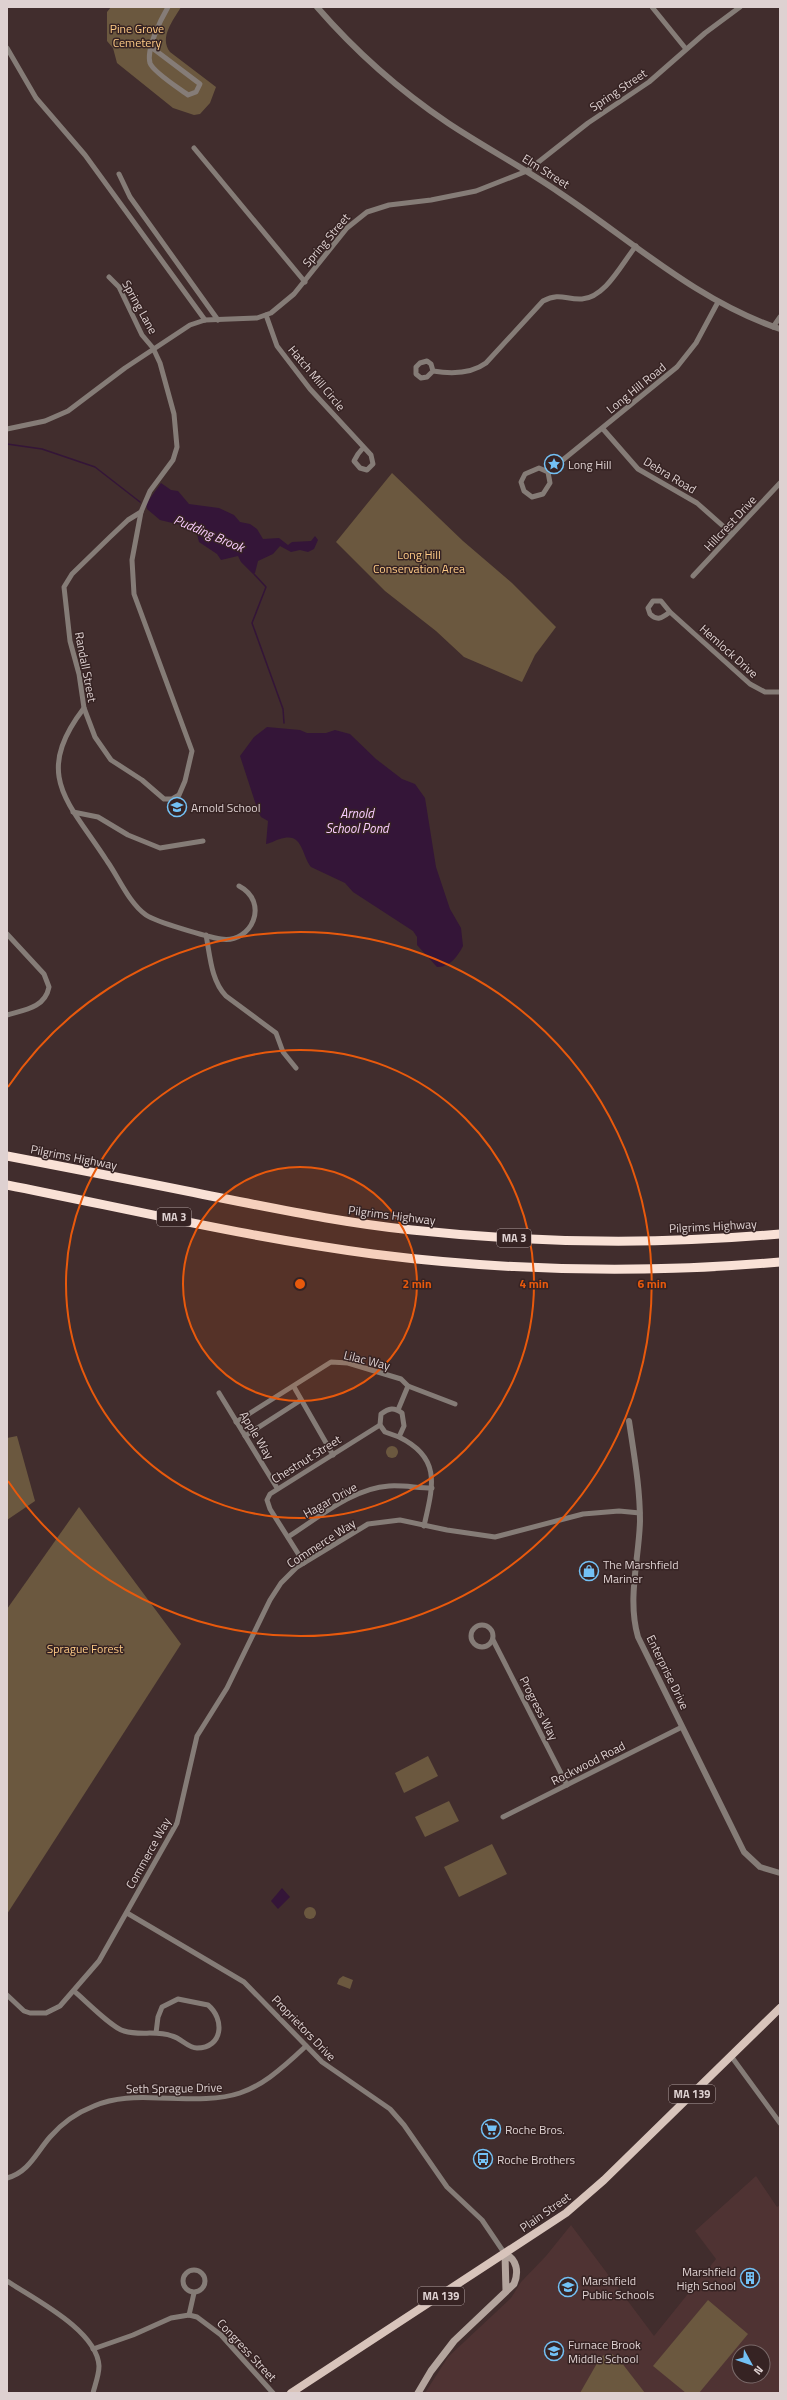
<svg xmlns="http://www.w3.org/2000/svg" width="787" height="2400" font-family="'Titillium Web',sans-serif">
  <rect width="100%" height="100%" fill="#412d2d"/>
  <path fill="#4f3333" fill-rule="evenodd" d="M 756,2176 L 777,2207 L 780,2205 L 780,2393 L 425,2393 L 448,2357 L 511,2298 L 521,2282 L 546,2256 L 571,2225 L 654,2336 L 716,2259 L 695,2231 ZM 739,2352 L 763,2352 L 763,2376 L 739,2376 Z"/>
  <g fill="#6b583f">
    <path d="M 111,7 L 181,7 C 173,21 159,37 170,52 L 216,87 L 210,103 L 200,114 L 194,115 L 173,108 L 117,63 L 113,48 L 107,41 L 107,12 Z"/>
    <path d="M 392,473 L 463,541 L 512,583 L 556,627 L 535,655 L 522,682 L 464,657 L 436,631 L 385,591 L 336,542 Z"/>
    <path d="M 17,1436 L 35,1501 L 7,1520 L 7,1438 Z"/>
    <circle cx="392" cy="1452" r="6"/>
    <path d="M 79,1507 L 181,1644 L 7,1914 L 7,1609 Z"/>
    <path d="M 428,1756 L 438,1776 L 404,1793 L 395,1773 Z"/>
    <path d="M 449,1801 L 459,1821 L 425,1837 L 415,1817 Z"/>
    <path d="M 492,1844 L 507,1874 L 459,1897 L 444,1867 Z"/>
    <circle cx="310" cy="1913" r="6"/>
    <path d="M 343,1976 L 353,1980 L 350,1989 L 337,1984 L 339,1979 Z"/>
    <path d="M 708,2300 L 748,2334 L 699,2393 L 686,2393 L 653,2366 Z"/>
    <path d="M 612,2354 L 618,2358 L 645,2393 L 580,2393 L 600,2358 L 604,2355 Z"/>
  </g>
  <g fill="#341538">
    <path d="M 161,483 L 171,490 L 178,491 L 189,504 L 219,508 L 234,515 L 240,522 L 250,524 L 257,529 L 263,539 L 279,538 L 288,545 L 292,542 L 311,541 L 315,536 L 318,540 L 314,549 L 308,552 L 300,550 L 291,552 L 280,546 L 273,554 L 258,561 L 255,573 L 253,574 L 241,562 L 238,556 L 221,560 L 217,554 L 199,542 L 197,534 L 189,527 L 160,520 L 147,509 L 146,504 Z"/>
    <path d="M 267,727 L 300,730 L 307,733 L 326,733 L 335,730 L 350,734 L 376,759 L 402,779 L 415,784 L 425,798 L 436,867 L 450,909 L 461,928 L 463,946 C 458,956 449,968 437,967 L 417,945 L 417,937 L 413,931 L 353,892 L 345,883 L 311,867 C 302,856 303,834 284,838 C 277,839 272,843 266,844 L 268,821 L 261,817 L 258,811 L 240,756 L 254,737 Z"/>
    <path d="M 282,1888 L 290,1897 L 278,1909 L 271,1901 Z"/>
  </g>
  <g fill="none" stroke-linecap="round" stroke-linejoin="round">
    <g stroke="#341538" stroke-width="1.5">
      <path d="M 7,444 L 42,449 L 95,467 L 140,502"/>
      <path d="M 254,574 L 266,587 L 252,623 L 283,709 L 284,723"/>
    </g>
    <g stroke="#857c77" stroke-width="5">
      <path d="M 652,7 L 686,49"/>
      <path d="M 151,47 L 200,84 L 196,92 L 188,95 C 180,89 153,72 150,63 C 146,49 161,19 168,7"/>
      <path d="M 7,48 L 36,98 L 85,155 L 205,320"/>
      <path d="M 194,148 L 305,282"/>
      <path d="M 119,174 L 130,197 L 218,320"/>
      <path d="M 109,277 L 119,287 L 142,335 L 153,348 L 160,363 L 174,414 L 177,447 L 173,460 L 150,491 L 141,512 L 128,520 L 110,537 L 72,574 L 64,587 L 70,641 L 79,674 L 84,708 C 32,776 69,802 107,861 C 119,878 129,903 146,915 C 156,922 208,937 221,939 C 252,944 270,902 239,886"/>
      <path d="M 266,315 L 277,346 L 310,389 L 371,455 L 373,464 L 367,470 L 360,468 L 354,461 L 358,454 L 363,448"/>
      <path d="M 773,327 L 780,317"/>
      <path d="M 433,371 L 431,364 L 427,361 L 420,363 L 416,367 L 416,374 L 421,378 L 427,377 L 433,371 C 451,374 471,374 486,363 L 543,301 C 560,292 566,300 582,299 C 606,297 622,263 636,246"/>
      <path d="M 7,429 L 45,421 L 68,411 L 125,368 L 190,325 L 205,320 L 257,318 L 271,313 L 294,294 L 347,228 L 367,212 L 389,205 L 431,200 L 476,191 L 527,171 L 588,123 L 649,82 L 705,33 L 740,7"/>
      <path d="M 603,429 L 638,469 L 697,503 L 732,534"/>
      <path d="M 548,472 L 539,468 L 525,474 L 521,482 L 524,491 L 532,497 L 543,494 L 550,483 L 548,472 L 677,367 L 696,343 L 718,302"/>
      <path d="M 693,576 L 780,483"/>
      <path d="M 670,612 C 663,617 658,622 650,614 L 648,608 L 653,601 L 661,601 L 670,612 L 750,684 L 765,692 L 780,692"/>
      <path d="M 84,708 L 95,737 L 111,760 L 142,780 L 164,799 L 172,799 L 179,795 L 185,781 L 192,751 L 134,594 L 132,560 L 141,512"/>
      <path d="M 73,812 L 98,817 L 128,835 L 160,848 L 203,841"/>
      <path d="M 7,934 L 44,974 L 49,987 C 45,1008 24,1010 7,1015"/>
      <path d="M 206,935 C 210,955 211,981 226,996 L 276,1033 L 283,1052 L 296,1068"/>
      <path d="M 294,1387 L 333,1455"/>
      <path d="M 219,1393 L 277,1488"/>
      <path d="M 398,1410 L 408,1386"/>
      <path d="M 236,1422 L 331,1362 L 348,1363 L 401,1379 L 408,1386 L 455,1404"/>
      <path d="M 245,1436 L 301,1400"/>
      <path d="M 399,1437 L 385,1432 L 380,1425 L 381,1414 C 389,1408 394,1407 402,1413 L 404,1426 L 399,1437 C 442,1458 433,1486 424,1526"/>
      <path d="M 288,1537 C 318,1518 353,1488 389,1486 C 403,1485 418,1488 432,1488"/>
      <path d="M 304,1563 L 270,1509 L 267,1500 L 270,1494 L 380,1425"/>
      <circle cx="482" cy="1636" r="11"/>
      <path d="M 493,1640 L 567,1785"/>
      <path d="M 503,1817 L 682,1727"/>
      <path d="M 127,1913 L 244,1982 L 322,2062 L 390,2109 L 404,2125 L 447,2187 L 482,2220 L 505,2254"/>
      <path d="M 74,1991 C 85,2000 112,2028 124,2031 C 140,2036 156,2030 172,2036 C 181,2038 188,2048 197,2048 C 223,2048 225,2019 208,2005 L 178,1999 L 162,2007 L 158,2017 L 156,2033"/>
      <path d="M 7,1995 L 24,2011 L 30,2013 L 46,2013 L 60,2006 L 99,1961 L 177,1823 L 197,1736 L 227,1688 L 270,1600 L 281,1583 L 297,1567 L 368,1524 L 400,1520 L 447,1530 L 495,1537 L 583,1514 L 619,1511 L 640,1513"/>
      <path d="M 731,2056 L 780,2123"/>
      <path d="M 7,2178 C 29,2172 36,2153 50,2137 C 62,2123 76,2113 94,2106 C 115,2097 137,2097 159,2098 C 235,2101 250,2099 306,2046"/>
      <circle cx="194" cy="2281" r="11"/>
      <path d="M 7,2281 C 34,2299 97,2330 99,2366 C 99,2375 95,2385 93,2393"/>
      <path d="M 189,2315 L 194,2293"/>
      <path d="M 93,2349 L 133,2335 L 171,2318 L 189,2315 L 197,2317 L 221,2335 L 273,2393"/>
    </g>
    <g stroke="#857c77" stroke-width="6">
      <path d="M 317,7 C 356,52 399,90 448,123 C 484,147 524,168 560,193 C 632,241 697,301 780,329"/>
      <path d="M 629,1421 C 634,1455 640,1487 640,1521 C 639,1559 627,1599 638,1637 L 744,1852 L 760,1867 L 780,1873"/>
    </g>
    <path stroke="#b4a59e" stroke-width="7" d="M 418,2393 L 431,2371 L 454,2341 L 514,2284 C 519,2272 517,2259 505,2254 L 506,2291"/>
    <path stroke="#d8c4bb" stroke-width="8" d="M 291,2393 L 566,2213 L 604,2180 L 780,2008"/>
    <g stroke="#f9e1d6" stroke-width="9">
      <path d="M 7,1156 C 75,1169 143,1182 211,1196 C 278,1209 344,1223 412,1230 C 534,1243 657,1245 780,1234"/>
      <path d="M 7,1185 C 128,1209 251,1238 373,1254 C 508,1271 644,1274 780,1262"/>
    </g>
  </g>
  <circle cx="300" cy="1284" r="117" fill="#e8590c" fill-opacity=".12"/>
  <g fill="none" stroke="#e8590c" stroke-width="2">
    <circle cx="300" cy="1284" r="117"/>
    <circle cx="300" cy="1284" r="234"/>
    <path d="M8 1087A352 352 0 1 1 8 1481"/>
  </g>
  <defs>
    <symbol id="sight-ring" viewBox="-11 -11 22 22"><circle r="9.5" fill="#362323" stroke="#73c1f5" stroke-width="1.5"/><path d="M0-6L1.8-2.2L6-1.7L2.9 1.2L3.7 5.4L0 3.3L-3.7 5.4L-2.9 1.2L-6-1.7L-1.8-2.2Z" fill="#73c1f5"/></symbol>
    <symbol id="school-ring" viewBox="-11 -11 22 22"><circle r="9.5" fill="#362323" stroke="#73c1f5" stroke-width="1.5"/><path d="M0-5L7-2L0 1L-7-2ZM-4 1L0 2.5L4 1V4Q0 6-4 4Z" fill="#73c1f5"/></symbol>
    <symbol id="shop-ring" viewBox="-11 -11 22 22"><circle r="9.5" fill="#362323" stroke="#73c1f5" stroke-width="1.5"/><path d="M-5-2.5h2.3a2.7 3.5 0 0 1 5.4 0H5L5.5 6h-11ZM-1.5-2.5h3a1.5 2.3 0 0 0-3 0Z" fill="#73c1f5"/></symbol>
    <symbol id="supermarket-ring" viewBox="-11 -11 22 22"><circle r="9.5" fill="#362323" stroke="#73c1f5" stroke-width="1.5"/><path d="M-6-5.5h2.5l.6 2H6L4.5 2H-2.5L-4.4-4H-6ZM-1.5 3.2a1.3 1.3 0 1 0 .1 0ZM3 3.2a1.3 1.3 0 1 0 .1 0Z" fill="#73c1f5"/></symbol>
    <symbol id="bus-ring" viewBox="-11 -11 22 22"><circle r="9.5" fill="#362323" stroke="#73c1f5" stroke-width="1.5"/><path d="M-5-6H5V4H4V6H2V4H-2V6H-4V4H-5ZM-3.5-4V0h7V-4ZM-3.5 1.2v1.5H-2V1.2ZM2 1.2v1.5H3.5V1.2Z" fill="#73c1f5"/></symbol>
    <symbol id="building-ring" viewBox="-11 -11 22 22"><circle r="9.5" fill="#362323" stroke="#73c1f5" stroke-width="1.5"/><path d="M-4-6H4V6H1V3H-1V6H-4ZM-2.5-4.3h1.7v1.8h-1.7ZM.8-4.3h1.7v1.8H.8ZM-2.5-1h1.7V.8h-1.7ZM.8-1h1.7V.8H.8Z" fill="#73c1f5"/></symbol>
  </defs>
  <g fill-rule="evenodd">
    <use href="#sight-ring" x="543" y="453" width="22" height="22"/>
    <use href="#school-ring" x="166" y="796" width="22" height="22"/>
    <use href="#shop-ring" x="578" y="1560" width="22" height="22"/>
    <use href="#supermarket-ring" x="480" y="2118" width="22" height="22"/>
    <use href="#bus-ring" x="472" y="2148" width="22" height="22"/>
    <use href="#building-ring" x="739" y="2267" width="22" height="22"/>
    <use href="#school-ring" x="557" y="2276" width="22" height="22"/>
    <use href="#school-ring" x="543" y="2340" width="22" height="22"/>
  </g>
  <g text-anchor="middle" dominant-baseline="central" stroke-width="3" stroke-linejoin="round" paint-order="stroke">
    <g fill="#362323" stroke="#ac9d9d" stroke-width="1">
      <rect x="157" y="1208" width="34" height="18" rx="3"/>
      <rect x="497" y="1229" width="34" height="18" rx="3"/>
      <rect x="669" y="2085" width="46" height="18" rx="3"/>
      <rect x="418" y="2287" width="46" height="18" rx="3"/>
    </g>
    <g font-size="11" font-weight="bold" fill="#ded1d1">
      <text x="174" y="1217">MA 3</text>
      <text x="514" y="1238">MA 3</text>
      <text x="692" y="2094">MA 139</text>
      <text x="441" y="2296">MA 139</text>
    </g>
    <g font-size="12" fill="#fecb86" stroke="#362323">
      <text x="137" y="28">Pine Grove<tspan x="137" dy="14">Cemetery</tspan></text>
      <text x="419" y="554">Long Hill<tspan x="419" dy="14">Conservation Area</tspan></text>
      <text x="85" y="1648">Sprague Forest</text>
    </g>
    <g font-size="12" fill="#ded1d1" stroke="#362323">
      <text transform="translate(618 90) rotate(-34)">Spring Street</text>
      <text transform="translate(546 171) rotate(32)">Elm Street</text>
      <text transform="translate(326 240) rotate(-50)">Spring Street</text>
      <text transform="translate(140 307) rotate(61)">Spring Lane</text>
      <text transform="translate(317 378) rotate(50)">Hatch Mill Circle</text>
      <text transform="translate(636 388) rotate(-39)">Long Hill Road</text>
      <text transform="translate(670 475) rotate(31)">Debra Road</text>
      <text transform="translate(730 523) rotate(-47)">Hillcrest Drive</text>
      <text transform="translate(729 651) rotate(42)">Hemlock Drive</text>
      <text transform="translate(86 667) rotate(79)">Randall Street</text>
      <text transform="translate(74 1157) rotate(11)">Pilgrims Highway</text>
      <text transform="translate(392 1215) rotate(7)">Pilgrims Highway</text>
      <text transform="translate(713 1226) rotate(-3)">Pilgrims Highway</text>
      <text transform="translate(367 1360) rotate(14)">Lilac Way</text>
      <text transform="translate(257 1435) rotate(59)">Apple Way</text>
      <text transform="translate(306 1459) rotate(-32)">Chestnut Street</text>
      <text transform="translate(330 1500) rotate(-29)">Hagar Drive</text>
      <text transform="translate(321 1543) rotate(-33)">Commerce Way</text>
      <text transform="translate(668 1672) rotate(64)">Enterprise Drive</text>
      <text transform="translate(539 1708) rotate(63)">Progress Way</text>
      <text transform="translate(588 1763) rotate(-27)">Rockwood Road</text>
      <text transform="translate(148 1853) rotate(-61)">Commerce Way</text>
      <text transform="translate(304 2028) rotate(46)">Proprietors Drive</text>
      <text transform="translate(174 2088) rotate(-1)">Seth Sprague Drive</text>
      <text transform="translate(545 2212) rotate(-35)">Plain Street</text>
      <text transform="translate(247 2350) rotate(47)">Congress Street</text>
    </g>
    <g font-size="12" fill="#ded1d1" stroke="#362323" text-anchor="start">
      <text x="568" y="464">Long Hill</text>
      <text x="191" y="807">Arnold School</text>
      <text x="603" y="1564">The Marshfield<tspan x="603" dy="14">Mariner</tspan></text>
      <text x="505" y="2129">Roche Bros.</text>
      <text x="497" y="2159">Roche Brothers</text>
      <text x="736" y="2271" text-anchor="end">Marshfield<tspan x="736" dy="14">High School</tspan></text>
      <text x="582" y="2280">Marshfield<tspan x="582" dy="14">Public Schools</tspan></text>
      <text x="568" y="2344">Furnace Brook<tspan x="568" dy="14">Middle School</tspan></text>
    </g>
    <g font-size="13" font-style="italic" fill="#faccff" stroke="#362323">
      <text transform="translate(209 533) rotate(23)">Pudding Brook</text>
      <text x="357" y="813">Arnold<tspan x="357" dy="15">School Pond</tspan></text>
    </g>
  </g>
  <circle cx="300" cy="1284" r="6" fill="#e8590c" stroke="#362323" stroke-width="2"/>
  <g font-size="12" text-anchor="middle" font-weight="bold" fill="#e8590c" stroke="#362323" stroke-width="3" stroke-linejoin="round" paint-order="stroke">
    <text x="417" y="1288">2 min</text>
    <text x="534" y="1288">4 min</text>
    <text x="652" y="1288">6 min</text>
  </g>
  <rect width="787" height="2400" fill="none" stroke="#ded1d1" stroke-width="16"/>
  <g transform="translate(751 2364) rotate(130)"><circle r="19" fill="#362323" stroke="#796969"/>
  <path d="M0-3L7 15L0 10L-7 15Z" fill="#73c1f5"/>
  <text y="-6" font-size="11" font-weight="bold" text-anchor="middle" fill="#ded1d1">N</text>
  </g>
</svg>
